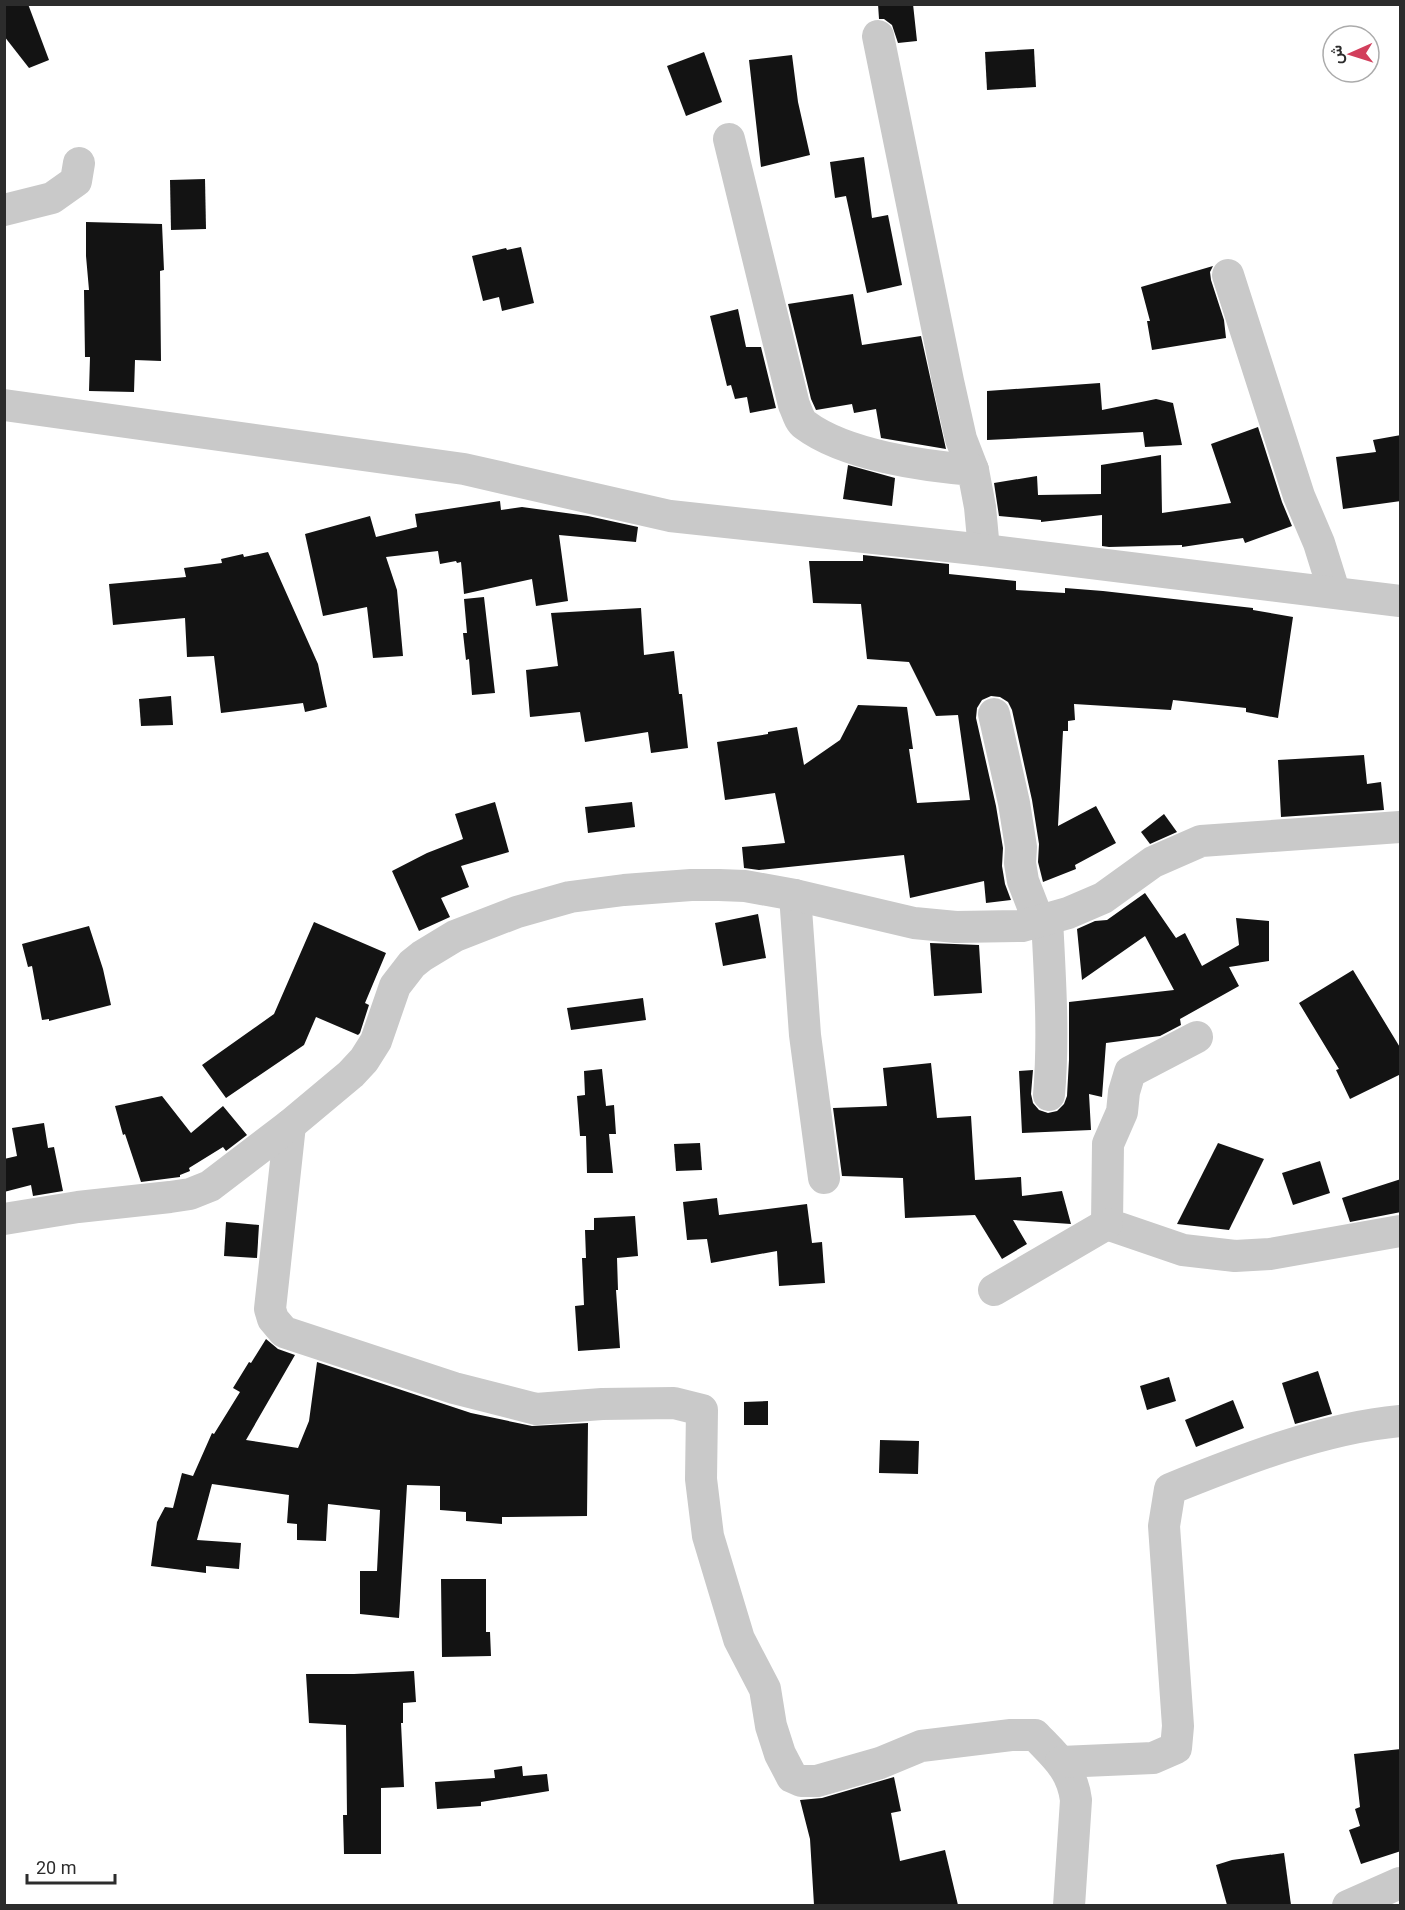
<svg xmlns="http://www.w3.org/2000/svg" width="1405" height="1910" font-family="Roboto,Vazirmatn,sans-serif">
  <rect width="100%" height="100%" fill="#fff"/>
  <g fill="#131313">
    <path d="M 4,4 L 28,4 L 49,60 L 29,68 L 4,36 Z"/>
    <path d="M 878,4 L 913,4 L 917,41 L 898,43 L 892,25 L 884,19 L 879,19 Z"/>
    <path d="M 1034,49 L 1036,87 L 987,90 L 985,52 Z"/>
    <path d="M 704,52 L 722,102 L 686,116 L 667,66 Z"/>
    <path d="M 792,55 L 798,102 L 810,155 L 761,167 L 749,60 Z"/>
    <path d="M 864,157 L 872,218 L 888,215 L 902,285 L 867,293 L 846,196 L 835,198 L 830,162 Z"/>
    <path d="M 205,179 L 206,229 L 171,230 L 170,180 Z"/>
    <path d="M 86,222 L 162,224 L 164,270 L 160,271 L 161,361 L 135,360 L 134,392 L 89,391 L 90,357 L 85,357 L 84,290 L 89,290 L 86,256 Z"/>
    <path d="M 521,247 L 534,303 L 502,311 L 499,297 L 483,301 L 472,256 L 506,248 L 507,250 Z"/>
    <path d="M 1213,266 L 1210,272 L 1211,280 L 1224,320 L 1226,338 L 1152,350 L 1147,321 L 1150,321 L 1141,287 Z"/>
    <path d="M 853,294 L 862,345 L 921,336 L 946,449 L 881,438 L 876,409 L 854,413 L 852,404 L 816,410 L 811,399 L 788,304 Z"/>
    <path d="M 738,309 L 746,347 L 761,347 L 776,408 L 750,413 L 747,397 L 735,399 L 731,385 L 727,386 L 710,316 Z"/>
    <path d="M 1100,383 L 1102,410 L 1156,399 L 1173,403 L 1182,445 L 1145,447 L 1143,432 L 987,440 L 987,391 Z"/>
    <path d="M 1258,427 L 1282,502 L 1292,526 L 1245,543 L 1243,538 L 1182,547 L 1182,545 L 1109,547 L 1102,546 L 1102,515 L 1041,522 L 1041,520 L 999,516 L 994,483 L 1037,476 L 1038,495 L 1101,494 L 1101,465 L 1161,455 L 1162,513 L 1231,503 L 1211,444 Z"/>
    <path d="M 1401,435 L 1401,501 L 1343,509 L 1336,457 L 1376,452 L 1373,440 Z"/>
    <path d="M 848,465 L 895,478 L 892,506 L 843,499 Z"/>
    <path d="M 500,501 L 501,510 L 522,507 L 588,516 L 638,527 L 636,542 L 559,535 L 568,601 L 536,606 L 532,579 L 464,594 L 461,562 L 457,563 L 456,561 L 440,564 L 438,551 L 386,557 L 397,590 L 403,656 L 373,658 L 367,607 L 323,616 L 305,534 L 370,516 L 376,537 L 417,527 L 415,514 Z"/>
    <path d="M 268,552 L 318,664 L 327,707 L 305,712 L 303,703 L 221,713 L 214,656 L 187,657 L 185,618 L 113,625 L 109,584 L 186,577 L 184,568 L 222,563 L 221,559 L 243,554 L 244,557 Z"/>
    <path d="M 863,555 L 949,564 L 949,574 L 1016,581 L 1016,590 L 1065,593 L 1065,588 L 1103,591 L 1253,608 L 1253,610 L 1293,617 L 1278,718 L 1246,712 L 1246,708 L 1173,700 L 1171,710 L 1074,704 L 1075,720 L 1068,721 L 1068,731 L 1063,731 L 1058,826 L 1096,806 L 1116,843 L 1075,865 L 1076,869 L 1043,882 L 1038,862 L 1039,844 L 1032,800 L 1012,710 L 1008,702 L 1000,697 L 991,696 L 982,700 L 977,708 L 976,718 L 996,806 L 1003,848 L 1002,866 L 1005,884 L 1011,900 L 986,903 L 984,881 L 910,898 L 904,855 L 759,870 L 744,868 L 742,847 L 785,843 L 775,793 L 725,800 L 717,742 L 768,734 L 768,732 L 797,727 L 804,765 L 840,740 L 858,705 L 907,707 L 913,749 L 909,749 L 917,803 L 970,800 L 958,715 L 936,716 L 909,662 L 867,659 L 861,604 L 813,603 L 809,561 L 863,561 Z"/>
    <path d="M 484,597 L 495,693 L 472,695 L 469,659 L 466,660 L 463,633 L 467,633 L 464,599 Z"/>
    <path d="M 641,608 L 644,655 L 674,651 L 679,694 L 682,694 L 688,748 L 651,753 L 648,732 L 585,742 L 580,712 L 530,717 L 526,670 L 558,666 L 551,613 Z"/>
    <path d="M 171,696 L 173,725 L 141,726 L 139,699 Z"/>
    <path d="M 1364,755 L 1367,784 L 1381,782 L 1384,810 L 1281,817 L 1278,760 Z"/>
    <path d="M 495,802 L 509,852 L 461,866 L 469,887 L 441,898 L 450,917 L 419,931 L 392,871 L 427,853 L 463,839 L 455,814 Z"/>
    <path d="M 632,802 L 635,827 L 588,833 L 585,807 Z"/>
    <path d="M 1164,814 L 1177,832 L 1150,844 L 1141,832 Z"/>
    <path d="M 1145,893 L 1176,938 L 1185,933 L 1202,966 L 1239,945 L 1236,918 L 1269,921 L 1269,961 L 1229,967 L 1239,986 L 1180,1019 L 1181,1025 L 1160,1036 L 1106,1043 L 1102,1097 L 1089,1094 L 1091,1130 L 1022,1133 L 1019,1071 L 1033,1070 L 1031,1094 L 1033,1103 L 1039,1110 L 1048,1113 L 1057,1111 L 1064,1104 L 1067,1096 L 1069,1060 L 1069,1002 L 1174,990 L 1145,936 L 1082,980 L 1077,929 L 1095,921 L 1107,920 Z"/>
    <path d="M 758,914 L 766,958 L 723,966 L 715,923 Z"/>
    <path d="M 314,922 L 386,953 L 365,1003 L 369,1005 L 360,1033 L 358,1035 L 316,1017 L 304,1045 L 226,1098 L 202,1065 L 274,1014 Z"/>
    <path d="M 89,926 L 103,969 L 111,1005 L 49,1021 L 49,1019 L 42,1020 L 32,966 L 28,967 L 22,944 Z"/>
    <path d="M 930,943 L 979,945 L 982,993 L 934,996 Z"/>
    <path d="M 1353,970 L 1401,1049 L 1401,1074 L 1350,1099 L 1336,1070 L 1339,1069 L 1299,1003 Z"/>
    <path d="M 643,998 L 646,1020 L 571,1030 L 567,1008 Z"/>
    <path d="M 931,1063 L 937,1118 L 971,1116 L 975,1180 L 1021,1177 L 1022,1196 L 1062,1191 L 1071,1224 L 1013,1220 L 1027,1244 L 1002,1259 L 975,1215 L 905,1218 L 903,1178 L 842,1176 L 833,1108 L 887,1106 L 883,1068 Z"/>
    <path d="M 602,1069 L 606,1106 L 614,1105 L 616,1134 L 609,1134 L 613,1173 L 587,1173 L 586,1136 L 580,1136 L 577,1096 L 585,1095 L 584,1071 Z"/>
    <path d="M 162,1096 L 191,1133 L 223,1106 L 247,1135 L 226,1151 L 223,1147 L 189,1168 L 190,1171 L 180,1175 L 180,1177 L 141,1182 L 125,1134 L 123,1135 L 115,1106 Z"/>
    <path d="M 44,1123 L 48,1148 L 54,1147 L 63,1191 L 33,1196 L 31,1185 L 4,1192 L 4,1159 L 17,1156 L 12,1128 Z"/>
    <path d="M 700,1143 L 702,1170 L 676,1171 L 674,1144 Z"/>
    <path d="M 1218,1143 L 1264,1159 L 1229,1230 L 1177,1224 Z"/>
    <path d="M 1320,1161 L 1330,1193 L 1293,1205 L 1282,1173 Z"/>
    <path d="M 1401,1179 L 1401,1212 L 1350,1222 L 1342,1198 Z"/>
    <path d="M 717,1198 L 719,1215 L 807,1204 L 812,1243 L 822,1242 L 825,1283 L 779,1286 L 777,1251 L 711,1263 L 707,1239 L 687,1240 L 683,1202 Z"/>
    <path d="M 635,1216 L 638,1256 L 617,1258 L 618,1290 L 616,1290 L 620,1348 L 578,1351 L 575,1306 L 584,1305 L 582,1258 L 586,1258 L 585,1230 L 594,1230 L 594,1218 Z"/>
    <path d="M 226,1222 L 259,1225 L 257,1258 L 224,1256 Z"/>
    <path d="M 266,1339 L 278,1349 L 295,1355 L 246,1440 L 298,1448 L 309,1421 L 317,1362 L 471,1413 L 532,1426 L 588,1423 L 587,1516 L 502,1517 L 502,1524 L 466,1521 L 466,1512 L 440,1510 L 440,1486 L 407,1485 L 399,1618 L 360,1614 L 360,1571 L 377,1571 L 380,1510 L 328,1504 L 326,1541 L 297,1540 L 297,1524 L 287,1523 L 289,1495 L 212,1484 L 197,1540 L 241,1543 L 239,1569 L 206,1566 L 206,1573 L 151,1566 L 157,1522 L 165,1507 L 173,1508 L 182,1473 L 193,1476 L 212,1433 L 214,1434 L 240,1392 L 233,1388 L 249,1362 L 251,1363 Z"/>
    <path d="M 1318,1371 L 1332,1414 L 1295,1424 L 1282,1383 Z"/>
    <path d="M 1169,1377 L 1176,1401 L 1147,1410 L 1140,1386 Z"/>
    <path d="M 1233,1400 L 1244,1428 L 1196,1447 L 1185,1420 Z"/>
    <path d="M 768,1401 L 768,1425 L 744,1425 L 744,1402 Z"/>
    <path d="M 880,1440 L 919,1441 L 918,1474 L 879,1473 Z"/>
    <path d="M 441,1579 L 486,1579 L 486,1632 L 490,1632 L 491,1656 L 442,1657 Z"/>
    <path d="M 414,1671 L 416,1702 L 403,1703 L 403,1723 L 401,1723 L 404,1787 L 381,1788 L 381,1854 L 344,1854 L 343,1815 L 347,1815 L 346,1725 L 309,1723 L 306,1674 L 354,1674 Z"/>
    <path d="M 1401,1749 L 1401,1851 L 1361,1864 L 1349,1830 L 1360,1826 L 1355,1809 L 1360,1807 L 1354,1754 Z"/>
    <path d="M 522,1766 L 523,1776 L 547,1774 L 549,1791 L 481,1802 L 481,1806 L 437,1809 L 435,1782 L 495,1778 L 494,1770 Z"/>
    <path d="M 894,1777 L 901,1811 L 891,1813 L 900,1861 L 945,1850 L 958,1905 L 814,1905 L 810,1839 L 800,1800 L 822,1798 Z"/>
    <path d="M 1284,1853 L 1291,1905 L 1227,1905 L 1216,1865 L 1232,1860 Z"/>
  </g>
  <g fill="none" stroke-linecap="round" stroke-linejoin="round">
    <g stroke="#c9c9c9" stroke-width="32">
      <path d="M 878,36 L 948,381 L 961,439 L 973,470"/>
      <path d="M 729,139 L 794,405 C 797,411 799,421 805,425 C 845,455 923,466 973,470 L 980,507 L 984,550"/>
      <path d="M 4,210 L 52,198 L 76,181 L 79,163"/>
      <path d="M 1228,275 L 1299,496 L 1319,543 L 1334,591"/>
      <path d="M 4,405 L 464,469 L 670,516 L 984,550 L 1400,601"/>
      <path d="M 994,714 L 1014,803 L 1021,847 L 1020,863 L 1023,881 L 1039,922"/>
      <path d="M 795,895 L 805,1035 L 824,1178"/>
      <path d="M 1047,919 C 1050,978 1054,1036 1049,1095"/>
      <path d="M 1197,1037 L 1130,1072 L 1124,1092 L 1122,1112 L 1108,1144 L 1107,1224 L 1183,1250 L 1235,1256 L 1270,1254 L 1400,1231"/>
      <path d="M 290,1125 L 270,1309 L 273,1319 L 284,1332 L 454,1388 L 536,1409 L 602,1404 L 674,1403 L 702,1410 L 701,1479 L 708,1536 L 739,1639 L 765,1689 L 771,1726 L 780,1754 L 792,1777 L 801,1781 L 817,1781 L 880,1763 L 921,1746 L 1011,1735 L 1035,1735 C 1055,1756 1072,1769 1076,1800 L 1069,1906"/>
      <path d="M 4,1219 L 78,1207 L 170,1197 L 190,1194 L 210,1186 L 290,1125 L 351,1074 L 364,1060 L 376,1041 L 395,986 L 412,964 L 422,956 L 455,936 L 517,912 L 570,897 L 624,890 L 691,885 L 719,885 L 745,886 L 795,895 L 914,923 L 956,927 L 1022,926 L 1068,913 L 1103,898 L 1153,862 L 1201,841 L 1400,827"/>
      <path d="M 994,1290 L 1107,1224"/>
      <path d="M 1061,1762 L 1153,1758 L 1176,1748 L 1178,1726 L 1164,1526 L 1170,1489 C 1242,1460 1323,1428 1400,1421"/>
      <path d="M 1348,1906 L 1400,1883"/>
    </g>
  </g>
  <rect width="1405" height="1910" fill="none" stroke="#2c2c2c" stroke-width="12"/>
  <g transform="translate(1351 54) rotate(267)"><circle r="28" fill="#ffffff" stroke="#ababab" stroke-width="1.5"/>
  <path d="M0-4.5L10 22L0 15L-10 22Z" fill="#d23f5c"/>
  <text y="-9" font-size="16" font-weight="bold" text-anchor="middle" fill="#2c2c2c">ش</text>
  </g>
  <path d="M27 1874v9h88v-9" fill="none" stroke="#2c2c2c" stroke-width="3"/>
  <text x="36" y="1874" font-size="18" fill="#2c2c2c" stroke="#ffffff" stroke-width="4.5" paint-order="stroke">20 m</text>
</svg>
